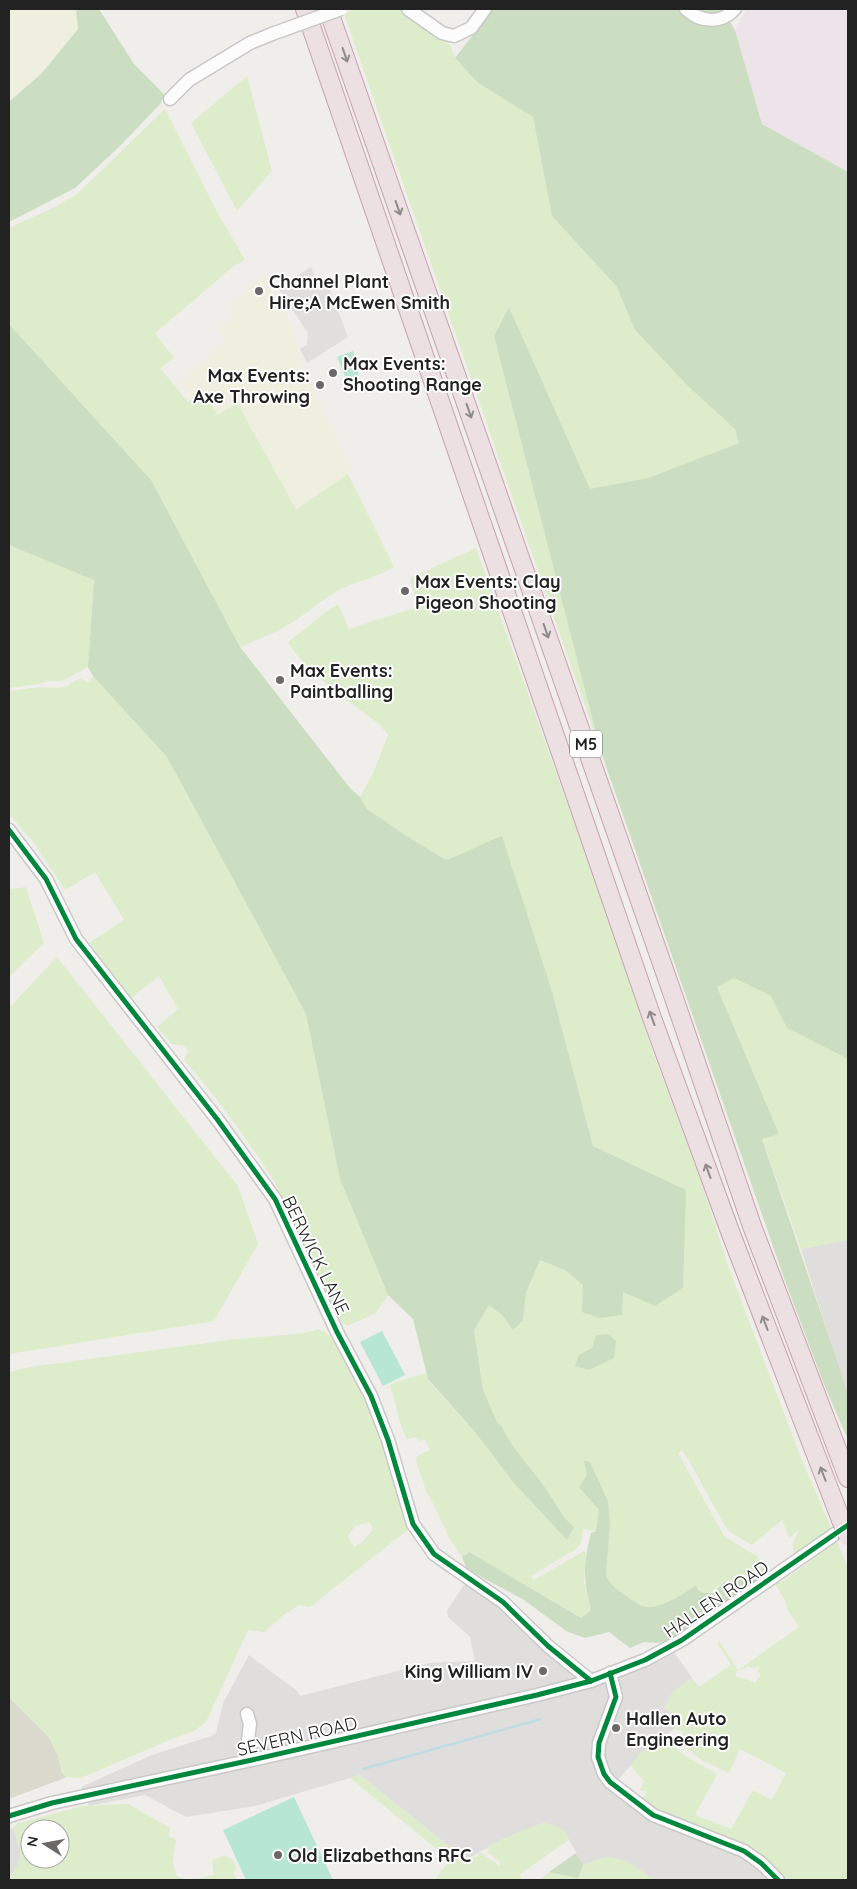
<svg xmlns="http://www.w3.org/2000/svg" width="857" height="1889" font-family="Quicksand,sans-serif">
  <rect width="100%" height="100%" fill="#f0eeeb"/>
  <g fill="#dfdedc">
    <path d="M 848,1240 L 848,1393 L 837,1362 L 801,1249 Z"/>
    <path d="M 467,1581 L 499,1603 L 548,1655 L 587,1685 L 635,1671 L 674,1652 L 692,1678 L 673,1692 L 664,1708 L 684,1718 L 674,1729 L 642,1752 L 610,1789 L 745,1857 L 772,1880 L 655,1880 L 607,1857 L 583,1865 L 563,1829 L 502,1839 L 466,1860 L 360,1775 L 255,1806 L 186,1817 L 145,1795 L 89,1806 L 81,1787 L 152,1755 L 211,1736 L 216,1733 L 223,1703 L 249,1655 L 296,1690 L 300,1696 L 429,1663 L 475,1661 L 470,1637 L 448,1617 L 447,1610 Z"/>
    <path d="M 13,1827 L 21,1852 L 20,1861 L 9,1880 L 9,1832 Z"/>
  </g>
  <path fill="#ede4e9" d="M 747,9 L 848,10 L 848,172 L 762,124 L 735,30 Z"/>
  <path fill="#d9d9cd" d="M 9,1697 L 49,1737 L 58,1756 L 62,1773 L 67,1777 L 9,1799 Z"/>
  <g fill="#efefdf">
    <path d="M 9,9 L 76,9 L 79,29 L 42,73 L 9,102 Z"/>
    <path d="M 265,275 L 293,328 L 297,347 L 302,364 L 352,471 L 296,509 L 237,403 L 218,416 L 202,393 L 192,399 L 179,383 L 226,341 L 217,327 L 234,317 L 227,306 Z"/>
  </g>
  <g fill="#ddeccb" fill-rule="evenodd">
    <path d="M 356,9 L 402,9 L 450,45 L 455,58 L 477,82 L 533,117 L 552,216 L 617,287 L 635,330 L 688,386 L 735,428 L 739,443 L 648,478 L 590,490 L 509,307 L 494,336 L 600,749 L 344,14 Z"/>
    <path d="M 247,76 L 272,171 L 237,211 L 191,123 Z"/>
    <path d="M 165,109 L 216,210 L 245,260 L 234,266 L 155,333 L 174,358 L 160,368 L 188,402 L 202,393 L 218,415 L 237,403 L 296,509 L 348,474 L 394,567 C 376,578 355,581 337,591 C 322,600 310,611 296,620 C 278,632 260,639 240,647 L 151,480 L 9,324 L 9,228 L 49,210 L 77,194 Z"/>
    <path d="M 9,545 L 94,580 L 88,667 L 62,681 L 49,681 L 38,684 L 9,688 Z"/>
    <path d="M 476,548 L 595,882 L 651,1047 L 700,1179 L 729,1268 L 801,1458 L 848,1567 L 848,1880 L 785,1880 C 750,1834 689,1829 642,1800 L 647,1792 L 640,1790 L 644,1781 L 630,1765 L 642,1752 L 661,1737 L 684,1755 L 717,1774 L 695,1815 L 731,1829 L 753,1790 L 772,1800 L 786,1773 L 740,1749 L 729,1773 L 703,1761 L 679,1743 L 684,1732 L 674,1729 L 684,1718 L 664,1708 L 673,1692 L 692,1678 L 699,1687 L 731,1665 L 717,1643 L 719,1641 L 738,1670 L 799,1627 L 787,1609 L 786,1602 L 775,1584 L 779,1581 L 781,1583 L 824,1551 L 819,1538 L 795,1557 L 792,1544 L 799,1530 L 789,1538 L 782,1520 L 752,1545 L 730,1532 L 725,1526 L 688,1459 L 682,1451 L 678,1453 L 724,1536 L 758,1557 L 764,1568 C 755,1571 747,1575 739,1579 C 734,1581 728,1581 723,1583 C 715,1587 703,1604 696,1585 C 685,1593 660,1609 646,1607 C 638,1606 631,1599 625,1595 C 617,1590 611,1585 606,1576 L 610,1525 L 608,1501 L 590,1462 L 584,1462 L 588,1475 L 580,1487 L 599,1509 L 596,1531 L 583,1529 L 581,1543 L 576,1549 L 531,1576 L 534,1580 L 584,1551 L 586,1553 L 584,1583 L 591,1610 L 581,1618 C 545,1596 507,1576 471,1552 L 462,1557 L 450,1539 L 430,1497 L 427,1494 L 416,1461 L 417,1456 L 430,1450 L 425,1439 L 420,1442 L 416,1437 L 407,1439 L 401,1426 L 390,1384 L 426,1373 L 428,1380 L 475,1432 L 513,1482 L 567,1540 L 574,1527 C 562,1517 557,1505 548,1492 C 533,1469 513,1451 501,1425 L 498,1424 L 483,1390 L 474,1330 L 489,1304 L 501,1314 L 513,1330 L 523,1322 L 526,1293 L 540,1260 L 565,1270 L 583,1285 L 582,1312 L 623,1292 L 686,1190 L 593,1146 L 553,995 L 484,843 L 467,852 L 446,860 L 405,835 L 367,809 L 360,797 L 374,771 L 388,735 L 380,725 C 353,704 304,671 288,642 C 305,630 320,615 338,604 L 349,629 L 417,607 L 410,578 ZM 749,1666 L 753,1668 L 759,1667 L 757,1672 L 761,1674 L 755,1683 L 746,1679 L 736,1677 L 736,1672 Z"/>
    <path d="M 93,676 L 167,757 L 306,1014 L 340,1179 L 388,1295 L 376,1313 L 347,1326 L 342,1323 L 274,1181 C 247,1139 217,1097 184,1060 L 188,1051 L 185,1046 L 172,1044 L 157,1027 L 178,1009 L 159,976 L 131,998 L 89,943 L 124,920 L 95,872 L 65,890 L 34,843 L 9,814 L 9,691 L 41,687 L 57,688 L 68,686 L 80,678 L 88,683 Z"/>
    <path d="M 26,887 L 44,943 L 9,977 L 9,889 Z"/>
    <path d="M 57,957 L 238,1186 L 258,1244 L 214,1321 L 9,1354 L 9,1008 Z"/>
    <path d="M 734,978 L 771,996 L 787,1028 L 848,1059 L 848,1240 L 801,1249 L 762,1138 L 779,1134 L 717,987 Z"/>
    <path d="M 318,1329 C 359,1341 397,1487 410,1528 L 310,1607 L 299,1605 L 282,1616 L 265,1632 L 248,1630 L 206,1722 L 194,1731 L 172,1739 L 81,1778 L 67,1777 L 62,1773 L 58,1756 L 49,1737 L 9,1697 L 9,1372 L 30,1367 L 236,1339 L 306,1333 ZM 369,1522 L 373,1530 L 362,1542 L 354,1547 L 348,1536 L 355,1526 Z"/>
    <path d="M 360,1775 L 466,1860 L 478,1856 L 479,1852 L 500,1866 L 500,1862 L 487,1852 L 490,1849 L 485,1849 L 502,1839 L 544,1822 L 563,1829 L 569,1840 L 520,1874 L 521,1880 L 434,1880 L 450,1860 L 350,1778 Z"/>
    <path d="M 128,1804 L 170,1828 L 169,1836 L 176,1840 L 173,1863 L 177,1876 L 188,1880 L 10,1880 C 23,1855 22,1854 13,1827 L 19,1823 L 82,1806 ZM 30,1829 L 60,1829 L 60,1859 L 30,1859 Z"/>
    <path d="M 224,1856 L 232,1859 L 237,1869 L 233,1872 L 237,1880 L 193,1880 L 214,1875 L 212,1860 Z"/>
    <path d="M 607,1857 L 627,1861 L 655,1880 L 540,1880 L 549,1872 L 578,1878 L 583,1865 Z"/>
  </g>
  <g fill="#cbdec1">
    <path d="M 76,9 L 99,9 L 134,64 L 164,94 L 161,103 L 121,145 L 75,188 L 9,222 L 9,102 L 42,73 L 78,29 Z"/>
    <path d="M 493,9 L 722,9 L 735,30 L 762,124 L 848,172 L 848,1059 L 787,1028 L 771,996 L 734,978 L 717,987 L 779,1134 L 762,1139 L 848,1393 L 848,1440 L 823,1382 L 784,1278 L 600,749 L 494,336 L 509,307 L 590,489 L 648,478 L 739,443 L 735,429 L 688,386 L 635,330 L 617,287 L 552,216 L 533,117 L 477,82 L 455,58 Z"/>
    <path d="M 9,324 L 151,480 L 240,647 L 350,788 L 360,797 L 367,809 L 405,835 L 446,860 C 466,853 483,843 502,836 L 553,995 L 593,1146 L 686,1190 L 683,1288 L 655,1306 L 623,1292 L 622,1315 L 599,1318 L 582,1312 L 583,1285 L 565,1270 L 540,1260 L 526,1293 L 523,1321 L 513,1330 L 501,1314 L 489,1305 L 474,1330 L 483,1390 L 498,1424 L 501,1425 C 513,1451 533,1469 548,1492 C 557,1505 562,1517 574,1527 L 567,1540 L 513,1482 L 475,1432 L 428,1379 L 413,1319 L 388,1295 L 340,1179 L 306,1014 L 167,757 L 93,676 L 88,667 L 94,580 L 9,545 Z"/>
    <path d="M 608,1334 L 616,1341 L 614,1358 L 589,1370 L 575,1366 L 579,1355 L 592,1348 L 596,1335 Z"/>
    <path d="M 584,1461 L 590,1462 L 608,1501 L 610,1525 L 606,1576 C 611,1585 617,1590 625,1595 C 631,1599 639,1606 646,1607 C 660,1609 685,1593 696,1585 L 698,1590 L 703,1593 L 713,1593 L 723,1583 L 737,1580 L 764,1568 L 769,1574 L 686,1631 L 664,1643 L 644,1642 L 630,1648 L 609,1632 L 585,1638 L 566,1631 L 524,1600 L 467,1569 L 462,1557 L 470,1552 C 507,1575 544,1596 581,1618 L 591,1610 C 583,1579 583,1565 591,1533 L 596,1531 L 599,1510 L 579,1487 L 587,1475 Z"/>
    <path d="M 576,1853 L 583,1865 L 578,1878 L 549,1872 Z"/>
  </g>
  <g fill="#b7e6d2">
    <path d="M 353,351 L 359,376 L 347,381 L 337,357 Z"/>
    <path d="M 382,1331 L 405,1375 L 383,1386 L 360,1342 Z"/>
    <path d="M 294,1797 L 333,1880 L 246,1880 L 223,1830 Z"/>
  </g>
  <g fill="#e0dfde">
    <path d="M 311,267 L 316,280 L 325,277 L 348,337 L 307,363 L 300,349 L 307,345 L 308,333 L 278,288 Z"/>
    <path d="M 536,1642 L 555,1660 L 531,1667 L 525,1651 Z"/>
    <path d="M 221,1738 L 226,1758 L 205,1763 L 200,1743 Z"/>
  </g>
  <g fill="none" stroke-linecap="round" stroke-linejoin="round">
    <path stroke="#bfdbe3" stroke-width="2.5" d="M 363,1769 L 541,1719"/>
    <defs>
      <g id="minor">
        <path d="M 408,9 L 442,33 L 454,36 L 471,28 L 485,9"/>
        <path d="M 686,9 C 701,23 721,24 735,9"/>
        <path d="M 170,99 L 189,80 L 250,43 L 272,34"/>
        <path d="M 9,830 L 46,879 L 76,939 L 217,1119 L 275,1199 L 337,1332 L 371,1396 L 388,1440 L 413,1524 L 434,1554 L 503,1602 L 548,1646 L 591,1681"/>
        <path d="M 610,1673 L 616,1697 L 599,1743 L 598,1757 L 604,1774 L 610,1782 L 653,1815 L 744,1851 L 761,1863 L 778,1880"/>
        <path d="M 247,1714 L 250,1724 L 248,1740 L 252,1760"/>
        <path d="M 9,1816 L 52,1803 L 252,1760 L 537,1695 L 591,1681 L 645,1660 L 682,1640 L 848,1525"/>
      </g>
      <g id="highway">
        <path d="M 305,9 L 652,1018 L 731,1234 L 841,1520"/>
        <path d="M 328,9 L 674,998 L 752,1226 L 848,1478"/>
      </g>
    </defs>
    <use href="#minor" stroke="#c9c8c7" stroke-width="15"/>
    <use href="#highway" stroke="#c5a2ac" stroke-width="20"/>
    <use href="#minor" stroke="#fdfcfc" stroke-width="12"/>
    <use href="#highway" stroke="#ece0e2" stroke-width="18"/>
    <defs>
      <path id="minor-bridge" d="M 272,34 L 341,9"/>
      <path id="highway-bridge" d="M 841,1520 L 848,1536"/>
    </defs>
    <use href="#minor-bridge" stroke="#c9c8c7" stroke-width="15" stroke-linecap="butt"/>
    <use href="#highway-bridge" stroke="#c5a2ac" stroke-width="20" stroke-linecap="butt"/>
    <use href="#minor-bridge" stroke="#fdfcfc" stroke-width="12"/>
    <use href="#highway-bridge" stroke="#ece0e2" stroke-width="18"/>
    <defs>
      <g id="cycleway">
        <path d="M 9,830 L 46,879 L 76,939 L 217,1119 L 275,1199 L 337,1332 L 371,1396 L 388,1440 L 413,1524 L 434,1554 L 503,1602 L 548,1646 L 591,1681"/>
        <path d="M 610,1673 L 616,1697 L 599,1743 L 598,1757 L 604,1774 L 610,1782 L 653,1815 L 744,1851 L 761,1863 L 778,1880"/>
        <path d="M 9,1816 L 52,1803 L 252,1760 L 537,1695 L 591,1681 L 645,1660 L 682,1640 L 848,1525"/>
      </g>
    </defs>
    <use href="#cycleway" stroke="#fff" stroke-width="8"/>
    <use href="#cycleway" stroke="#00873e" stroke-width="5"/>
  </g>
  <defs><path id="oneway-shaft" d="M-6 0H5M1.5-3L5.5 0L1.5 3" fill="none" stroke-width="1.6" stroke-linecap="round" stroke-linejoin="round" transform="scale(1.25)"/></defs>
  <g stroke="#918a8c">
    <use href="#oneway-shaft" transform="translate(345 55) rotate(71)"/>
    <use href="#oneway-shaft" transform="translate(398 208) rotate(71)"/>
    <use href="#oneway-shaft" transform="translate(469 411) rotate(71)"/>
    <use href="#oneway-shaft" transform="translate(546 631) rotate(71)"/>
    <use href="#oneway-shaft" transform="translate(652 1018) rotate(-110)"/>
    <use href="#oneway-shaft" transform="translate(708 1171) rotate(-110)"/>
    <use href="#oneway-shaft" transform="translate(765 1323) rotate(-111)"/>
    <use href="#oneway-shaft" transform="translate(823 1474) rotate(-111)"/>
  </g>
  <g fill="#6a6968" stroke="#fff" stroke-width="2">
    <circle cx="259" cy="291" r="5"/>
    <circle cx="333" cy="373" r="5"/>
    <circle cx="320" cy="385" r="5"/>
    <circle cx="405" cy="591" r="5"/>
    <circle cx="280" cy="680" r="5"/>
    <circle cx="543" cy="1671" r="5"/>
    <circle cx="616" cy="1728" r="5"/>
    <circle cx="278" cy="1855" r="5"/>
  </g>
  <g text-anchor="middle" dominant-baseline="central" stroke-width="4" stroke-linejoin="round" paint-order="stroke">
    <rect fill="#fff" stroke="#646464" stroke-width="1" x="570" y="730.5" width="32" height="27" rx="4"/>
    <g font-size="16" font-weight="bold" fill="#222">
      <text x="586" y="744">M5</text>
    </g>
    <g font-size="18" font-weight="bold" fill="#222" stroke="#fff" text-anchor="start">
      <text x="269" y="281">Channel Plant<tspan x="269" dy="21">Hire;A McEwen Smith</tspan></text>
      <text x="343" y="363">Max Events:<tspan x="343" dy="21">Shooting Range</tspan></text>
      <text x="310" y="375" text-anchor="end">Max Events:<tspan x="310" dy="21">Axe Throwing</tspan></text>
      <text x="415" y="581">Max Events: Clay<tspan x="415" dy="21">Pigeon Shooting</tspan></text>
      <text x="290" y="670">Max Events:<tspan x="290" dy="21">Paintballing</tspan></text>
      <text x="533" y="1671" text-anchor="end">King William IV</text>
      <text x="626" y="1718">Hallen Auto<tspan x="626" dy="21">Engineering</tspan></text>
      <text x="288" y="1855">Old Elizabethans RFC</text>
    </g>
    <g font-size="18" fill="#222" stroke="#fff">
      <text transform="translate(316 1255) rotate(64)">BERWICK LANE</text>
      <text transform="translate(716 1599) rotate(-34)">HALLEN ROAD</text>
      <text transform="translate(297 1736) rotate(-13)">SEVERN ROAD</text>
    </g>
  </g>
  <rect width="857" height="1889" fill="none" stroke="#222222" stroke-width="20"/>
  <g transform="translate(45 1844) rotate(281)"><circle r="24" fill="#ffffff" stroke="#a7a7a7"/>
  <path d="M0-4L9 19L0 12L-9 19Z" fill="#6a6968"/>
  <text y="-8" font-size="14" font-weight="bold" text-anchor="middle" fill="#222222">N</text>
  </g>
</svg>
